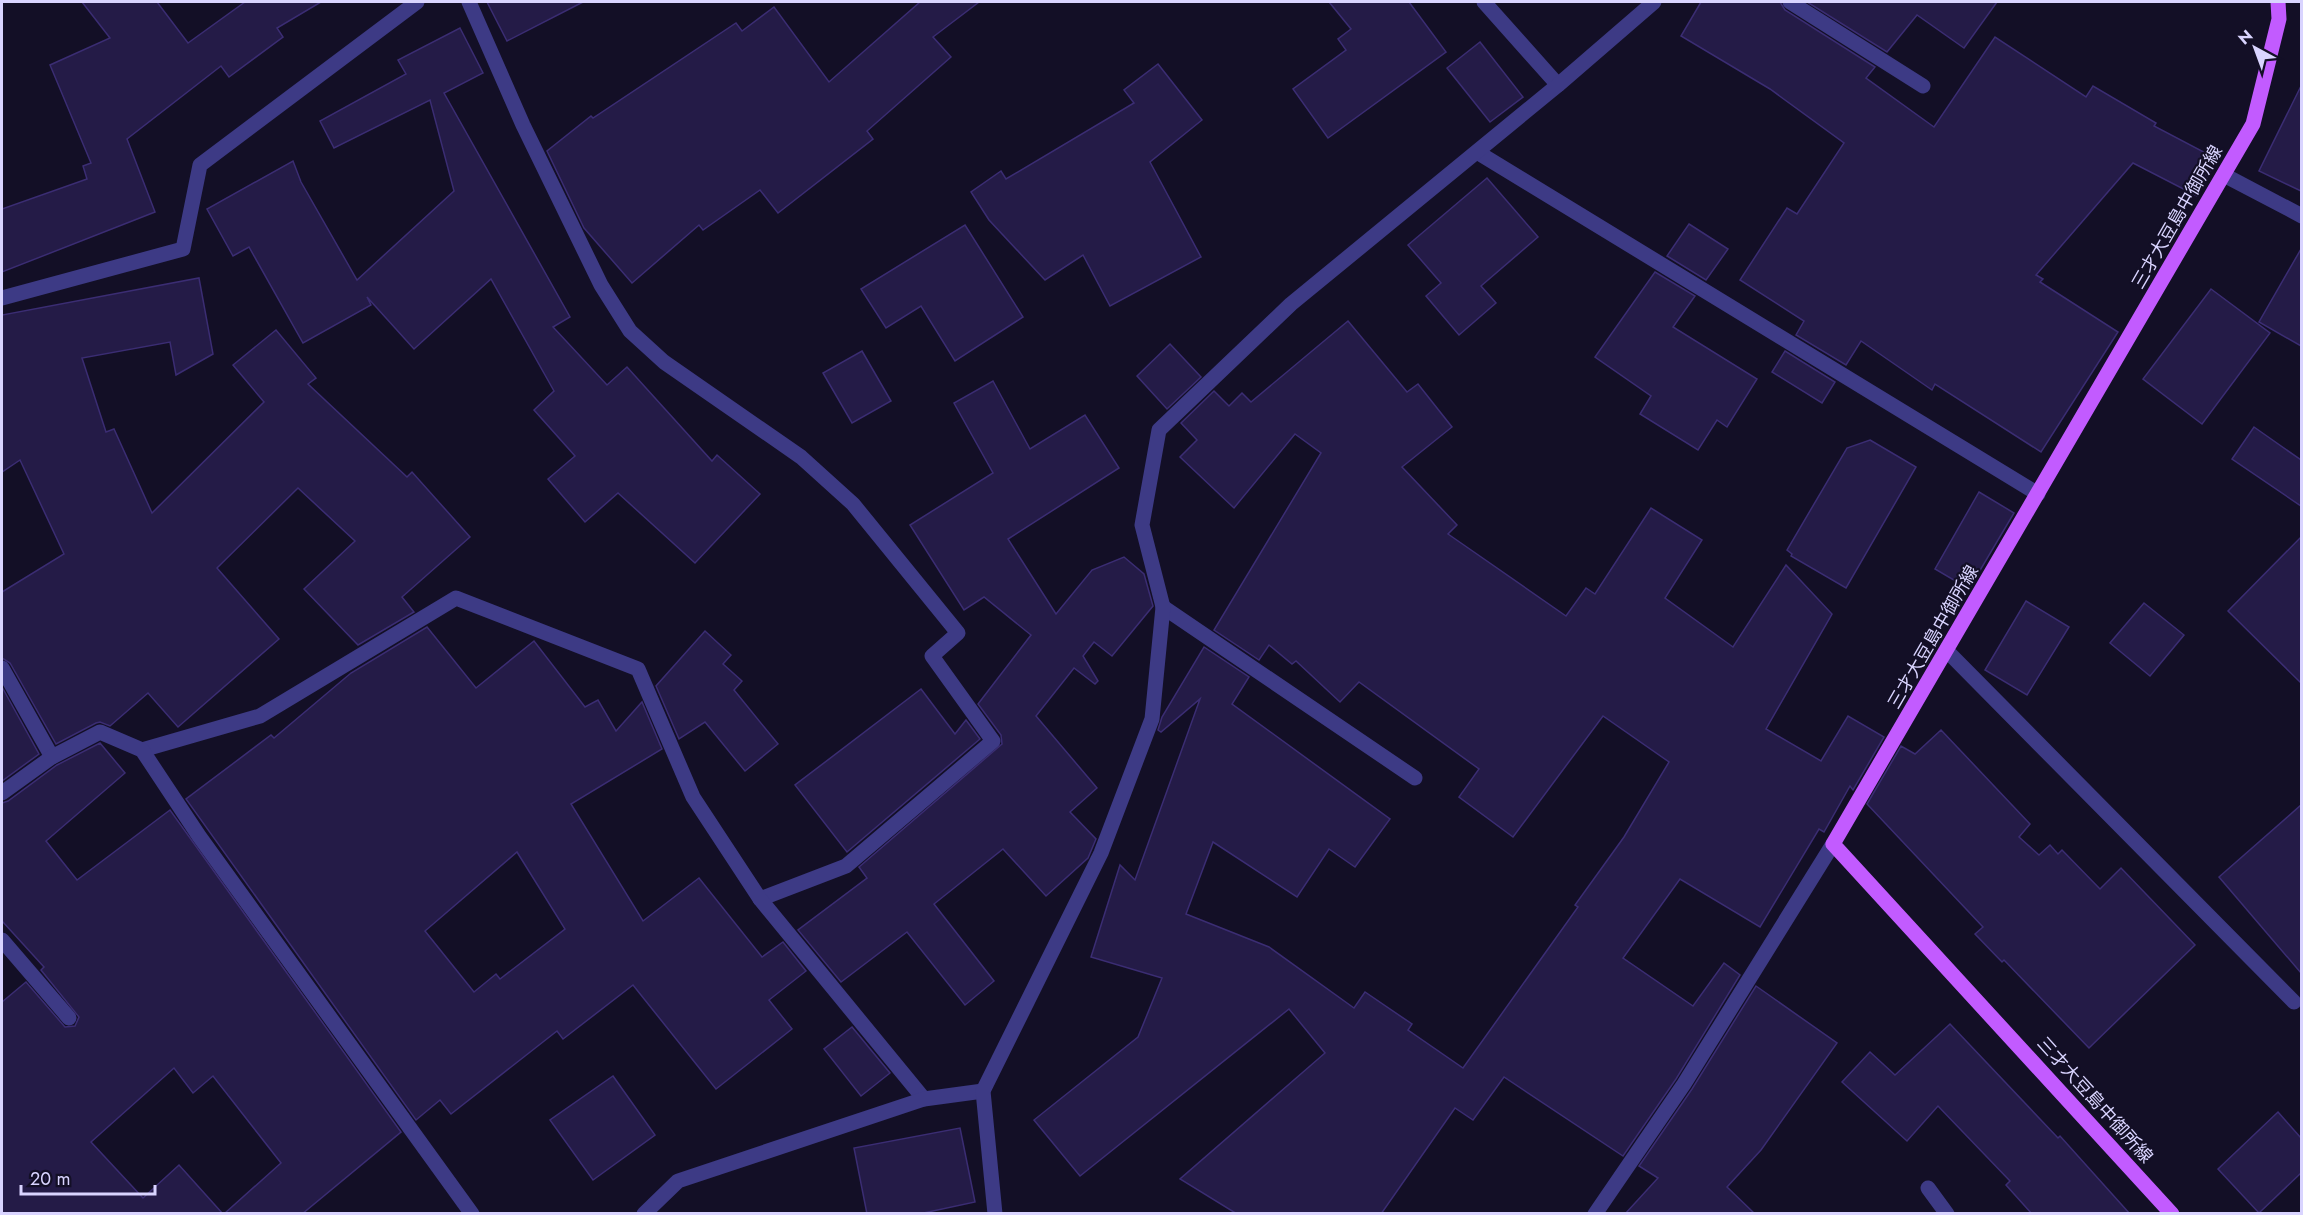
<svg xmlns="http://www.w3.org/2000/svg" width="2303" height="1215" font-family="Jost,'Noto Sans JP',sans-serif">
  <rect width="100%" height="100%" fill="#130f26"/>
  <g fill="#241b47" stroke="#3b2d73" stroke-width="1.5" fill-rule="evenodd">
    <path d="M 82,2 L 157,2 L 188,43 L 245,2 L 321,2 L 277,28 L 283,37 L 229,77 L 221,66 L 127,139 L 155,212 L 2,272 L 2,209 L 87,179 L 83,166 L 91,163 L 50,65 L 110,38 Z"/>
    <path d="M 487,2 L 583,2 L 507,41 Z"/>
    <path d="M 920,2 L 979,2 L 933,37 L 951,57 L 867,131 L 873,139 L 778,213 L 760,190 L 703,230 L 699,225 L 632,283 L 584,228 L 547,151 L 591,116 L 593,118 L 736,23 L 742,31 L 774,7 L 829,82 Z"/>
    <path d="M 1329,2 L 1409,2 L 1446,52 L 1328,138 L 1293,89 L 1346,50 L 1338,39 L 1351,29 Z"/>
    <path d="M 1701,2 L 1780,2 L 1785,10 L 1875,67 L 1866,78 L 1934,127 L 1995,37 L 2086,97 L 2093,86 L 2156,123 L 2154,126 L 2217,159 L 2197,196 L 2133,163 L 2036,275 L 2043,279 L 2040,282 L 2118,332 L 2041,452 L 1935,384 L 1932,390 L 1861,341 L 1846,365 L 1796,335 L 1804,321 L 1740,280 L 1787,208 L 1797,214 L 1844,143 L 1770,89 L 1681,36 Z"/>
    <path d="M 1807,2 L 1997,2 L 1964,48 L 1917,15 L 1887,52 Z"/>
    <path d="M 460,28 L 483,73 L 444,93 L 570,317 L 553,327 L 607,385 L 627,367 L 712,461 L 717,455 L 760,494 L 695,563 L 618,493 L 585,522 L 548,479 L 575,456 L 534,410 L 554,391 L 491,279 L 414,349 L 367,297 L 371,305 L 303,343 L 249,247 L 233,256 L 207,209 L 293,161 L 301,182 L 357,280 L 454,191 L 430,100 L 334,148 L 320,121 L 406,74 L 398,60 Z"/>
    <path d="M 1480,42 L 1523,97 L 1490,122 L 1447,68 Z"/>
    <path d="M 1158,64 L 1202,120 L 1150,162 L 1201,257 L 1110,306 L 1083,255 L 1045,280 L 989,220 L 971,192 L 1001,171 L 1006,179 L 1134,103 L 1124,90 Z"/>
    <path d="M 2301,86 L 2301,191 L 2259,171 Z"/>
    <path d="M 1487,178 L 1538,237 L 1481,286 L 1496,303 L 1459,335 L 1426,296 L 1441,283 L 1408,245 Z"/>
    <path d="M 1689,224 L 1728,249 L 1706,280 L 1667,256 Z"/>
    <path d="M 965,225 L 1023,317 L 955,361 L 921,306 L 886,328 L 861,289 Z"/>
    <path d="M 2301,249 L 2301,346 L 2259,322 Z"/>
    <path d="M 1655,272 L 1695,296 L 1673,327 L 1757,379 L 1727,427 L 1717,420 L 1698,450 L 1640,414 L 1651,396 L 1595,357 Z"/>
    <path d="M 199,278 L 213,354 L 176,375 L 170,342 L 82,358 L 106,432 L 114,429 L 152,513 L 264,402 L 233,365 L 276,330 L 316,378 L 308,384 L 407,477 L 412,472 L 470,537 L 402,597 L 414,612 L 358,645 L 304,589 L 355,541 L 298,488 L 217,568 L 279,639 L 178,727 L 148,693 L 110,726 L 100,722 L 96,723 L 56,744 L 10,663 L 2,658 L 2,592 L 64,554 L 20,460 L 2,472 L 2,315 Z"/>
    <path d="M 2211,289 L 2270,333 L 2202,424 L 2143,379 Z"/>
    <path d="M 1348,321 L 1407,392 L 1418,384 L 1452,427 L 1402,467 L 1457,525 L 1448,534 L 1566,616 L 1586,588 L 1595,594 L 1651,508 L 1702,540 L 1665,598 L 1733,647 L 1786,565 L 1832,614 L 1766,729 L 1821,761 L 1848,716 L 1884,737 L 1853,790 L 1850,786 L 1824,832 L 1819,829 L 1760,927 L 1680,879 L 1623,958 L 1693,1006 L 1724,963 L 1740,975 L 1676,1079 L 1623,1156 L 1504,1077 L 1473,1120 L 1455,1108 L 1381,1214 L 1237,1214 L 1180,1179 L 1325,1053 L 1289,1009 L 1080,1176 L 1034,1120 L 1138,1037 L 1162,978 L 1091,957 L 1120,865 L 1135,880 L 1200,699 L 1161,732 L 1158,730 L 1162,717 L 1204,647 L 1249,677 L 1232,704 L 1390,819 L 1355,867 L 1329,849 L 1297,897 L 1213,842 L 1186,914 L 1269,947 L 1354,1008 L 1365,992 L 1412,1024 L 1408,1030 L 1463,1068 L 1578,907 L 1575,905 L 1624,837 L 1669,762 L 1603,716 L 1513,837 L 1459,797 L 1479,769 L 1359,682 L 1340,702 L 1296,661 L 1292,664 L 1269,645 L 1259,660 L 1214,630 L 1321,453 L 1295,434 L 1234,508 L 1180,457 L 1197,440 L 1181,423 L 1214,391 L 1229,406 L 1242,393 L 1251,402 Z"/>
    <path d="M 1170,344 L 1201,377 L 1167,409 L 1137,376 Z"/>
    <path d="M 862,351 L 891,401 L 852,423 L 823,373 Z"/>
    <path d="M 1785,351 L 1835,382 L 1822,403 L 1772,372 Z"/>
    <path d="M 993,381 L 1030,449 L 1085,415 L 1119,468 L 1008,539 L 1056,614 L 1092,570 L 1124,557 L 1144,574 L 1153,606 L 1112,656 L 1094,642 L 1083,656 L 1098,681 L 1095,684 L 1074,668 L 1036,716 L 1097,788 L 1070,812 L 1096,839 L 1088,858 L 1046,896 L 1003,849 L 934,904 L 994,981 L 965,1005 L 907,932 L 841,982 L 798,930 L 867,878 L 859,867 L 1002,744 L 1001,735 L 978,704 L 1031,635 L 984,597 L 964,610 L 910,525 L 993,473 L 954,403 Z"/>
    <path d="M 2254,427 L 2301,460 L 2301,506 L 2232,459 Z"/>
    <path d="M 1870,440 L 1916,467 L 1846,588 L 1791,556 L 1792,554 L 1787,550 L 1847,448 Z"/>
    <path d="M 1979,492 L 2014,513 L 1969,589 L 1935,569 Z"/>
    <path d="M 2301,537 L 2301,683 L 2228,611 Z"/>
    <path d="M 2026,601 L 2069,627 L 2027,695 L 1985,670 Z"/>
    <path d="M 2144,603 L 2184,635 L 2150,676 L 2110,643 Z"/>
    <path d="M 427,627 L 476,688 L 534,641 L 585,707 L 598,700 L 616,731 L 642,702 L 662,749 L 571,804 L 643,921 L 699,878 L 762,957 L 783,942 L 806,971 L 769,1000 L 792,1029 L 716,1089 L 633,985 L 563,1039 L 557,1031 L 451,1114 L 440,1100 L 416,1120 L 186,799 L 271,735 L 274,738 L 351,673 ZM 517,852 L 565,929 L 500,979 L 496,974 L 474,992 L 425,931 Z"/>
    <path d="M 705,631 L 731,655 L 723,664 L 742,681 L 734,690 L 778,744 L 745,771 L 705,722 L 679,739 L 656,686 Z"/>
    <path d="M 2,687 L 39,754 L 2,781 Z"/>
    <path d="M 921,689 L 955,734 L 966,720 L 980,739 L 847,852 L 795,785 Z"/>
    <path d="M 1941,730 L 2030,824 L 2019,837 L 2039,855 L 2050,845 L 2058,854 L 2062,850 L 2100,889 L 2121,868 L 2195,945 L 2089,1048 L 2004,960 L 2002,962 L 1975,934 L 1983,927 L 1867,804 L 1901,746 L 1915,754 Z"/>
    <path d="M 100,743 L 125,773 L 46,841 L 77,880 L 170,810 L 401,1132 L 302,1214 L 224,1214 L 281,1163 L 213,1076 L 193,1093 L 174,1068 L 91,1142 L 143,1198 L 179,1165 L 223,1214 L 2,1214 L 2,1002 L 26,982 L 65,1027 L 75,1026 L 79,1017 L 41,970 L 44,967 L 2,921 L 2,803 L 8,801 L 57,765 Z"/>
    <path d="M 2301,805 L 2301,973 L 2219,877 Z"/>
    <path d="M 1756,986 L 1837,1043 L 1761,1150 L 1727,1187 L 1755,1214 L 1625,1214 L 1658,1178 L 1639,1166 L 1692,1089 Z"/>
    <path d="M 1950,1024 L 2058,1138 L 2060,1136 L 2130,1214 L 2032,1214 L 2006,1185 L 2010,1181 L 1938,1106 L 1907,1141 L 1842,1082 L 1870,1052 L 1895,1075 Z"/>
    <path d="M 852,1027 L 890,1073 L 861,1096 L 824,1049 Z"/>
    <path d="M 613,1076 L 655,1135 L 593,1180 L 550,1120 Z"/>
    <path d="M 2278,1112 L 2301,1138 L 2301,1173 L 2259,1213 L 2218,1169 Z"/>
    <path d="M 960,1128 L 975,1202 L 919,1214 L 867,1214 L 854,1148 Z"/>
  </g>
  <g fill="none" stroke-linecap="round" stroke-linejoin="round">
    <g stroke="#3d3a85" stroke-width="15">
      <path d="M 469,2 L 523,125 L 601,285 L 630,331 L 664,362 L 801,457 L 853,504 L 958,633 L 932,656 L 993,741 L 846,866 L 760,899"/>
      <path d="M 1484,2 L 1558,85"/>
      <path d="M 1790,2 L 1923,86"/>
      <path d="M 1477,152 L 2038,494"/>
      <path d="M 2224,175 L 2302,216"/>
      <path d="M 2,298 L 183,249 L 200,165 L 417,2"/>
      <path d="M 1163,607 L 1415,778"/>
      <path d="M 1947,651 L 2294,1002"/>
      <path d="M 2,668 L 52,757"/>
      <path d="M 142,750 L 260,716 L 456,598 L 638,669 L 693,797 L 760,899 L 924,1099"/>
      <path d="M 2,793 L 52,757 L 100,732 L 142,750 L 199,836 L 472,1214"/>
      <path d="M 2,940 L 69,1018"/>
      <path d="M 1928,1188 L 1947,1214"/>
      <path d="M 644,1214 L 678,1181 L 924,1099 L 983,1091"/>
      <path d="M 995,1214 L 983,1091 L 1101,853 L 1152,719 L 1163,607 L 1142,525 L 1159,430 L 1291,304 L 1558,85 L 1654,2"/>
      <path d="M 1595,1214 L 1684,1084 L 1833,844"/>
    </g>
    <path stroke="#c25bff" stroke-width="15" d="M 2172,1214 L 1833,844 L 2253,124 L 2279,19 L 2278,2"/>
  </g>
  <g text-anchor="middle" dominant-baseline="central" stroke-width="4.5" stroke-linejoin="round" paint-order="stroke">
    <g font-size="18" fill="#d9d4ff" stroke="#130f26">
      <text transform="translate(2177 217) rotate(-60)">三才大豆島中御所線</text>
      <text transform="translate(1933 637) rotate(-60)">三才大豆島中御所線</text>
      <text transform="translate(2095 1100) rotate(48)">三才大豆島中御所線</text>
    </g>
  </g>
  <rect width="2303" height="1215" fill="none" stroke="#d9d4ff" stroke-width="6"/>
  <g transform="translate(2255 48) rotate(319)" stroke="#130f26" stroke-width="4.5" paint-order="stroke">
  <path d="M0-4.5L10 22L0 15L-10 22Z" fill="#d9d4ff"/>
  <text y="-9" font-size="16" font-weight="bold" text-anchor="middle" fill="#d9d4ff">N</text>
  </g>
  <path d="M21 1185v9h134v-9" fill="none" stroke="#d9d4ff" stroke-width="3"/>
  <text x="30" y="1185" font-size="18" fill="#d9d4ff" stroke="#130f26" stroke-width="4.5" paint-order="stroke">20 m</text>
</svg>
